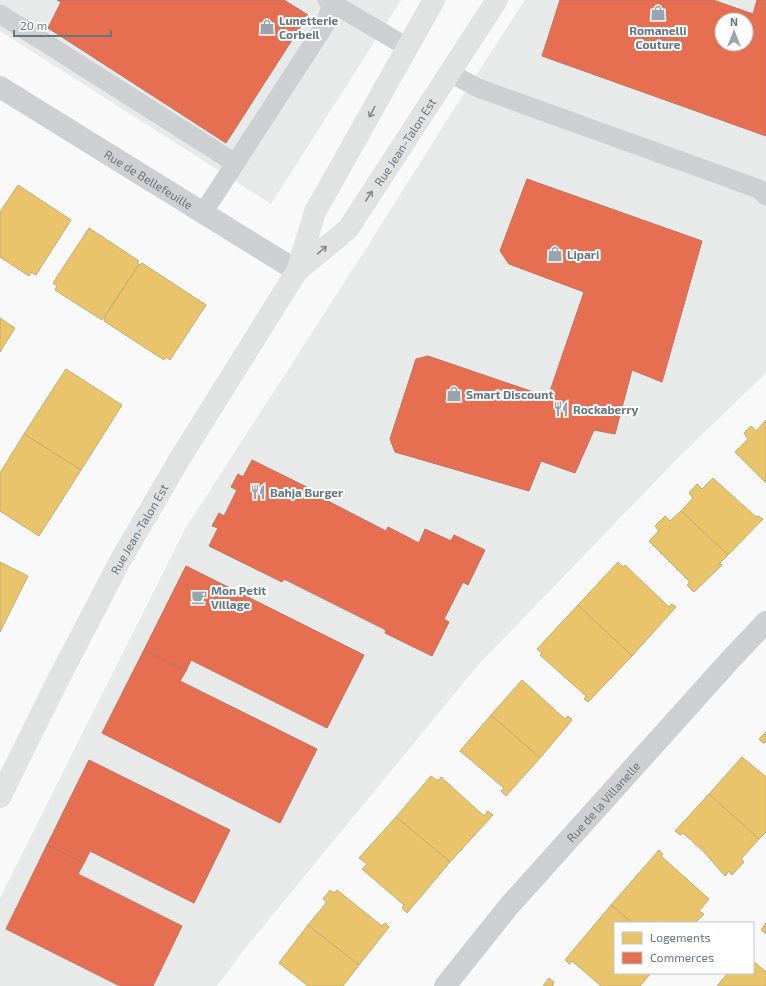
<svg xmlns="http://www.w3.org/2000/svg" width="766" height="986" font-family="'Exo 2',sans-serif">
  <rect width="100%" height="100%" fill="#f9f9f9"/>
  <g fill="#e8e9e9" fill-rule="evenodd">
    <path d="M 0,0 L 401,0 L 271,204 L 0,31 Z"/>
    <path d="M 525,0 L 766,0 L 766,373 L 683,453 L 479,664 L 243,951 L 217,986 L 0,986 L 0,898 L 185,529 L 362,255 L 454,109 ZM 722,20 L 746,20 L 746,44 L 722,44 Z"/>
  </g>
  <g fill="#e9c46a" stroke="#c1ad72">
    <path d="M 18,185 L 71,220 L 36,275 L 31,272 L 29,276 L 0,257 L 0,212 Z"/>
    <path d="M 89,228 L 139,261 L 137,263 L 139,264 L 102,320 L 55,290 L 57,286 L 53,283 Z"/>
    <path d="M 142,263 L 206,305 L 170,360 L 166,357 L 164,360 L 104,321 L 105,317 L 139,264 L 140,265 Z"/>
    <path d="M 0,318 L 15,328 L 0,352 Z"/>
    <path d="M 66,369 L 122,405 L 81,470 L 24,434 Z"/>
    <path d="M 766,420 L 766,483 L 735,452 L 748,439 L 744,433 L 751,426 L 756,431 Z"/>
    <path d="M 24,434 L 81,470 L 39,536 L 0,511 L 0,473 Z"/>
    <path d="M 713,478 L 756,517 L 758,516 L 763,519 L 728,555 L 681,511 L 693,498 L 689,493 L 697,484 L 702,489 Z"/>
    <path d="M 681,511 L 728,555 L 719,564 L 722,565 L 694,592 L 687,585 L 690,582 L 649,541 L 659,531 L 655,526 L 665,516 L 670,521 Z"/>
    <path d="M 0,562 L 28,576 L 0,632 Z"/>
    <path d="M 618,562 L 623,567 L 625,565 L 669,607 L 672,604 L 676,607 L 632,656 L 578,605 Z"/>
    <path d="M 578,605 L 632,656 L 588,702 L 584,699 L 586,696 L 540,655 L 542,653 L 537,649 Z"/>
    <path d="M 522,680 L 565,719 L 568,716 L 572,720 L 540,758 L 491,715 Z"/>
    <path d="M 491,715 L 540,758 L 506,796 L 501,791 L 504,788 L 460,751 Z"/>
    <path d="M 766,732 L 766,742 L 763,743 L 759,739 Z"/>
    <path d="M 742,757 L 766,777 L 766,832 L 759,839 L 709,794 Z"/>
    <path d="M 431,776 L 438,781 L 441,777 L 484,816 L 488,811 L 493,815 L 450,862 L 396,817 Z"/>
    <path d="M 709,794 L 759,839 L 741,859 L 744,862 L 732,875 L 729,871 L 725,876 L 704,852 L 683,833 L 680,835 L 675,831 Z"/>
    <path d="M 396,817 L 450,862 L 407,913 L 402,908 L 404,905 L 362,869 L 367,864 L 359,858 Z"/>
    <path d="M 659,850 L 663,854 L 661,856 L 709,899 L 699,911 L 704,914 L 695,923 L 632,923 L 611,905 Z"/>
    <path d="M 330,890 L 334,893 L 337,890 L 382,926 L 385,923 L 389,927 L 359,965 L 308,925 L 327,902 L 323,899 Z"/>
    <path d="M 611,905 L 632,923 L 615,923 L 615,973 L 651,973 L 640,986 L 601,986 L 572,961 L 569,964 L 565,960 Z"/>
    <path d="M 766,923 L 766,934 L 761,930 Z"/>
    <path d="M 308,925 L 359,965 L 343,986 L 308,986 L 279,963 Z"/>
    <path d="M 753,961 L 766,972 L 766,986 L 717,986 L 728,973 L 753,973 Z"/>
    <path d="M 549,978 L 554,982 L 552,984 L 554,986 L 543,986 Z"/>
  </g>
  <g fill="#e76f51" stroke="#c07160" fill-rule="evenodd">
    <path d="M 57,0 L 284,0 L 308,15 L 226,143 L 48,28 L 61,2 Z"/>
    <path d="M 560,0 L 713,0 L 753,14 L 757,0 L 766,0 L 766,136 L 542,56 ZM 722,20 L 746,20 L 746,44 L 722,44 Z"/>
    <path d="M 527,179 L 702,241 L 662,382 L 632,370 L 615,434 L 594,430 L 575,473 L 541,461 L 529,491 L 395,452 L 390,439 L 416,359 L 428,356 L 548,397 L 584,292 L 509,264 L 500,251 Z"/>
    <path d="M 252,460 L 325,496 L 324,499 L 386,531 L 388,527 L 419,543 L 425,529 L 451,541 L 454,535 L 485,550 L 468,585 L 463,582 L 444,619 L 449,622 L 432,656 L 385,633 L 386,630 L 284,579 L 282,582 L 209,546 L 218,528 L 212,526 L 219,513 L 224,516 L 237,490 L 231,487 L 238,474 L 243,477 Z"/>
    <path d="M 186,566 L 364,655 L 327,728 L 191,660 L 186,671 L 144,650 Z"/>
    <path d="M 144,650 L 186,671 L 180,681 L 317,749 L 280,823 L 102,733 Z"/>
    <path d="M 89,760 L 230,830 L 194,903 L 90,851 L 84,863 L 47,845 Z"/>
    <path d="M 47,845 L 84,863 L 78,874 L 182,926 L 153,986 L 120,986 L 6,929 Z"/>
  </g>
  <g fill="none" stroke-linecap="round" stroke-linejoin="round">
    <g stroke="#cecfd0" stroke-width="19">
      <path d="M 327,0 L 407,47"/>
      <path d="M 0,14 L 235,163"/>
      <path d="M 450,73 L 478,88 L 759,189 L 766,196"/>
      <path d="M 203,213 L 325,25 L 333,0"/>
    </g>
    <g stroke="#cecfd0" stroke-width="22">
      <path id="s1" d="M 0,87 L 297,271"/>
      <path id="s2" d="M 445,986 L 509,906 L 731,659 L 766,622"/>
    </g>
    <g stroke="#e1e2e2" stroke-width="22">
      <path id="s3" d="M 297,271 L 348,229 L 497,0"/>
      <path id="s4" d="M 0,797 L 58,680 L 120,561 L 179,460 L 297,271 L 315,212 L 434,0"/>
    </g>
  </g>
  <defs><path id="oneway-shaft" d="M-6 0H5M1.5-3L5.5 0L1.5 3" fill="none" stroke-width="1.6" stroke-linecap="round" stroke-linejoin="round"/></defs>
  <g stroke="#7e8c96">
    <use href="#oneway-shaft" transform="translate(372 112) rotate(118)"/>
    <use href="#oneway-shaft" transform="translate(369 196) rotate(-57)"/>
    <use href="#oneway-shaft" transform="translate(322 250) rotate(-40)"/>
  </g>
  <defs>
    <symbol id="shop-bare" viewBox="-9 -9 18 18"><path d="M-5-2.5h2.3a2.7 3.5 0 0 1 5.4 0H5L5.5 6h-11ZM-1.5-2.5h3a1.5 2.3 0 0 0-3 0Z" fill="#99a4ac" stroke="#fff" stroke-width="2.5" paint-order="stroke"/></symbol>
    <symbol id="restaurant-bare" viewBox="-9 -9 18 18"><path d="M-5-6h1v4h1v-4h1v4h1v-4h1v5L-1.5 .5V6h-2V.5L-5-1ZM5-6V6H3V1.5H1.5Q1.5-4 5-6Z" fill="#99a4ac" stroke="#fff" stroke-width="2.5" paint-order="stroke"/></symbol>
    <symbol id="cafe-bare" viewBox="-9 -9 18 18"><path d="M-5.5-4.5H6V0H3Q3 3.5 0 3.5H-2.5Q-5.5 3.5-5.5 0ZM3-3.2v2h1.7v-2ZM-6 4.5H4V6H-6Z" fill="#99a4ac" stroke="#fff" stroke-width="2.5" paint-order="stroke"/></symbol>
  </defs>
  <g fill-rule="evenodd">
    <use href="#shop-bare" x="647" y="2" width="22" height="22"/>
    <use href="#shop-bare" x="256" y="16" width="22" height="22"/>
    <use href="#shop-bare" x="544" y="243" width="22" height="22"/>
    <use href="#shop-bare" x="443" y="383" width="22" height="22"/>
    <use href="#restaurant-bare" x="550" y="398" width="22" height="22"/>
    <use href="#restaurant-bare" x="247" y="481" width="22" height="22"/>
    <use href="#cafe-bare" x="188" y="586" width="22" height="22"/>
  </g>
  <g text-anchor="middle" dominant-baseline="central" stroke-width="4" stroke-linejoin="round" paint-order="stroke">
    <g font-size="12" font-weight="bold" fill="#657683" stroke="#fff" text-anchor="start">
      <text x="279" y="20">Lunetterie<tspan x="279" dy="14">Corbeil</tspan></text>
      <text x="658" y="30" text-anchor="middle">Romanelli<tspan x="658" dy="14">Couture</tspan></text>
      <text x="567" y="254">Lipari</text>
      <text x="466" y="394">Smart Discount</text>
      <text x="573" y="409">Rockaberry</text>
      <text x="270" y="492">Bahja Burger</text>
      <text x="211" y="590">Mon Petit<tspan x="211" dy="14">Village</tspan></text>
    </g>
    <g font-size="12" fill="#657683" stroke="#fff">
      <text stroke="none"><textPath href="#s3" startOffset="170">Rue Jean-Talon Est</textPath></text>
      <text stroke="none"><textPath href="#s1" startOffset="175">Rue de Bellefeuille</textPath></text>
      <text stroke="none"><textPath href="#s4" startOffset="302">Rue Jean-Talon Est</textPath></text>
      <text stroke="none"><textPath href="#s2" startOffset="243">Rue de la Villanelle</textPath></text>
    </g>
  </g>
  <rect x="614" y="922" width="140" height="52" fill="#ffffff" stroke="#c1c8cd"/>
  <rect x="622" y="932" width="20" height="12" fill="#e9c46a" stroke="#c1c8cd"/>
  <text x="650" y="942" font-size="12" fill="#657683">Logements</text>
  <rect x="622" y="952" width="20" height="12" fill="#e76f51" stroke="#c1c8cd"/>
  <text x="650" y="962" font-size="12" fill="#657683">Commerces</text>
  <g transform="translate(734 32)"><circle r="19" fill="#ffffff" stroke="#c1c8cd"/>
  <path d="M0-3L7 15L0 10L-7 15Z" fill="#99a4ac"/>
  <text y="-6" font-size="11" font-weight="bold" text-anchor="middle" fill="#657683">N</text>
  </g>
  <path d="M14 30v6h97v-6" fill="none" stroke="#657683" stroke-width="2"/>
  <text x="20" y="30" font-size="12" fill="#657683" stroke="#ffffff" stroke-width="3" paint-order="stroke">20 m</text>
</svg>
